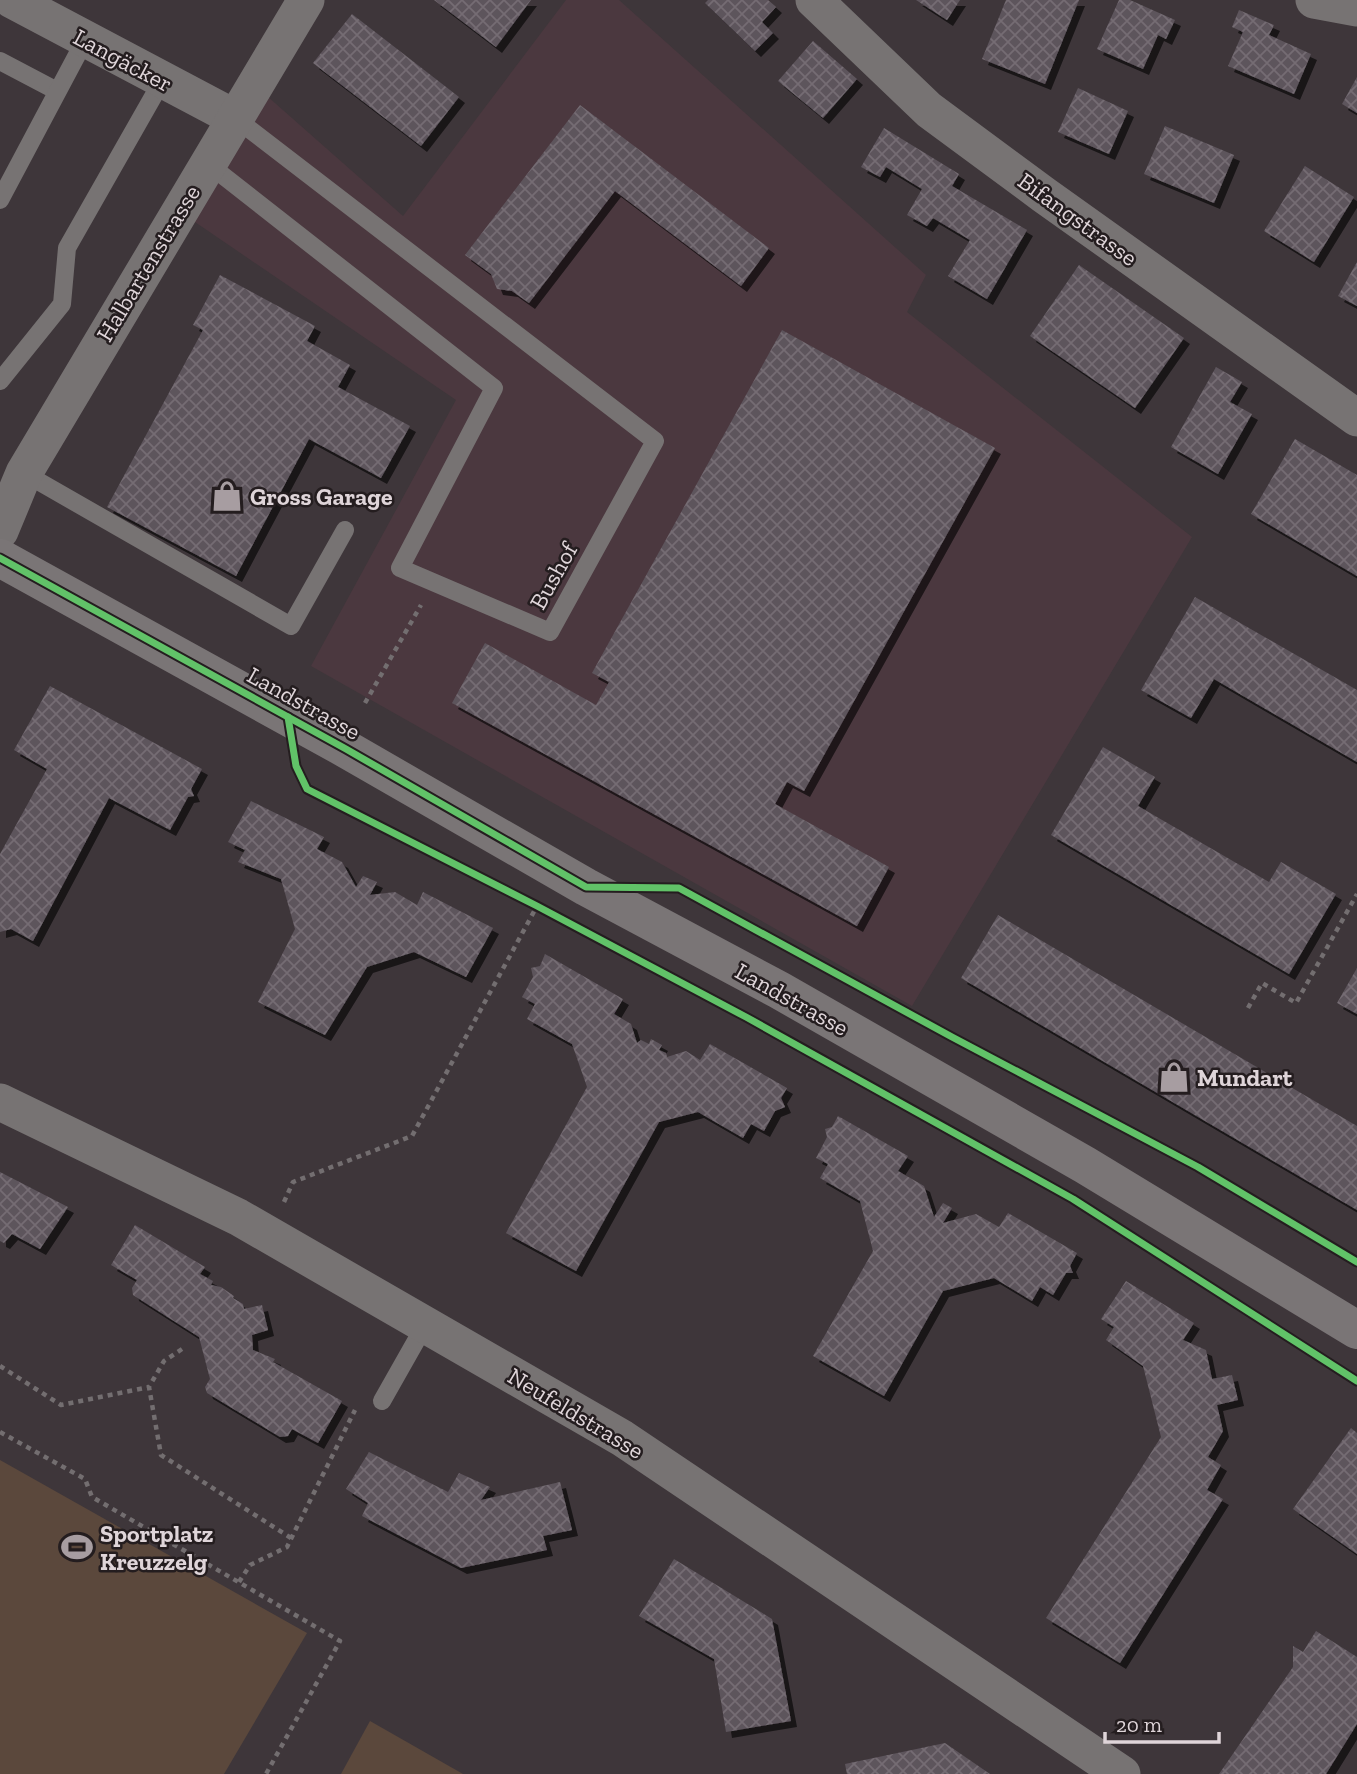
<svg xmlns="http://www.w3.org/2000/svg" width="1357" height="1774" font-family="'Zilla Slab',serif">
  <defs>
    <pattern id="building-cross-hatch" width="8" height="8" patternUnits="userSpaceOnUse" patternTransform="scale(1.75)"><rect width="8" height="8" fill="#5d545c"/><path d="M0 0l8 8M0 8l8-8" fill="none" stroke="#746c73"/></pattern>
    <filter id="shadow"><feDropShadow dx="6" dy="6" stdDeviation="0" flood-color="#0009"/></filter>
  </defs>
  <rect width="100%" height="100%" fill="#3e363a"/>
  <path fill="#4b383f" d="M 566,0 L 619,0 L 926,275 L 907,312 L 1192,537 L 912,1006 L 311,666 L 456,400 L 192,220 L 267,96 L 403,216 Z"/>
  <g fill="#5b483c">
    <path d="M 0,1460 L 307,1633 L 224,1774 L 0,1774 Z"/>
    <path d="M 370,1721 L 463,1774 L 341,1774 Z"/>
  </g>
  <g fill="url(#building-cross-hatch)" filter="url(#shadow)">
    <path d="M 434,0 L 531,0 L 496,47 Z"/>
    <path d="M 708,0 L 768,0 L 776,7 L 762,22 L 773,33 L 755,51 L 705,3 Z"/>
    <path d="M 916,0 L 960,0 L 947,20 Z"/>
    <path d="M 1006,0 L 1079,0 L 1045,84 L 982,59 Z"/>
    <path d="M 1119,0 L 1130,0 L 1175,20 L 1166,39 L 1158,35 L 1143,69 L 1097,49 Z"/>
    <path d="M 1239,10 L 1274,25 L 1269,35 L 1311,54 L 1294,94 L 1228,66 L 1243,32 L 1232,27 Z"/>
    <path d="M 352,14 L 459,97 L 421,146 L 313,63 Z"/>
    <path d="M 813,41 L 857,79 L 823,118 L 778,81 Z"/>
    <path d="M 1357,77 L 1357,113 L 1342,104 Z"/>
    <path d="M 1078,88 L 1128,111 L 1109,154 L 1058,132 Z"/>
    <path d="M 580,105 L 769,248 L 741,286 L 615,191 L 529,303 L 512,291 L 497,289 L 491,274 L 465,255 Z"/>
    <path d="M 1165,126 L 1234,155 L 1214,203 L 1144,174 Z"/>
    <path d="M 884,128 L 959,174 L 952,186 L 1027,230 L 987,299 L 948,276 L 970,240 L 933,218 L 927,226 L 907,215 L 922,189 L 886,167 L 880,177 L 861,167 Z"/>
    <path d="M 1305,166 L 1354,197 L 1314,262 L 1264,231 Z"/>
    <path d="M 1357,262 L 1357,306 L 1338,296 Z"/>
    <path d="M 1079,265 L 1184,338 L 1135,408 L 1030,336 Z"/>
    <path d="M 220,275 L 315,326 L 307,341 L 350,365 L 338,387 L 410,426 L 381,478 L 309,439 L 236,576 L 107,507 L 203,330 L 193,325 Z"/>
    <path d="M 782,330 L 995,448 L 804,791 L 787,782 L 775,804 L 889,867 L 857,926 L 452,703 L 485,643 L 596,705 L 609,682 L 592,673 Z"/>
    <path d="M 1216,367 L 1242,382 L 1230,402 L 1252,414 L 1218,474 L 1171,447 Z"/>
    <path d="M 1295,439 L 1357,475 L 1357,576 L 1251,514 Z"/>
    <path d="M 1195,597 L 1357,690 L 1357,762 L 1214,679 L 1191,718 L 1141,690 Z"/>
    <path d="M 50,686 L 202,769 L 191,789 L 194,796 L 188,797 L 170,830 L 109,798 L 33,941 L 11,929 L 0,932 L 0,854 L 47,769 L 14,750 Z"/>
    <path d="M 1103,747 L 1155,777 L 1138,806 L 1269,882 L 1281,862 L 1336,894 L 1289,974 L 1051,835 Z"/>
    <path d="M 251,801 L 324,837 L 317,849 L 342,862 L 356,887 L 363,876 L 377,882 L 370,895 L 395,892 L 417,905 L 423,892 L 493,928 L 466,977 L 414,952 L 367,967 L 325,1035 L 258,1002 L 295,929 L 281,879 L 238,862 L 245,850 L 228,842 Z"/>
    <path d="M 998,915 L 1357,1126 L 1357,1210 L 961,978 Z"/>
    <path d="M 545,954 L 623,999 L 614,1014 L 631,1024 L 637,1043 L 641,1040 L 649,1044 L 651,1039 L 662,1045 L 659,1050 L 666,1053 L 667,1057 L 686,1051 L 700,1060 L 710,1044 L 787,1088 L 781,1098 L 785,1107 L 775,1111 L 764,1131 L 751,1124 L 743,1138 L 698,1112 L 659,1122 L 576,1271 L 506,1233 L 587,1087 L 572,1044 L 527,1019 L 535,1004 L 522,997 L 533,977 L 531,968 L 540,966 Z"/>
    <path d="M 1357,968 L 1357,1014 L 1337,1003 Z"/>
    <path d="M 838,1116 L 908,1156 L 898,1171 L 924,1186 L 934,1217 L 943,1203 L 952,1208 L 943,1223 L 976,1214 L 999,1227 L 1008,1213 L 1077,1253 L 1070,1266 L 1073,1273 L 1066,1273 L 1053,1295 L 1040,1287 L 1032,1301 L 994,1278 L 943,1291 L 884,1396 L 813,1356 L 873,1251 L 860,1201 L 820,1178 L 828,1164 L 816,1158 L 827,1137 L 825,1129 L 832,1127 Z"/>
    <path d="M 0,1172 L 68,1207 L 40,1249 L 12,1234 L 4,1243 L 0,1241 Z"/>
    <path d="M 135,1225 L 205,1267 L 200,1274 L 213,1281 L 211,1285 L 221,1287 L 234,1296 L 233,1298 L 243,1304 L 244,1309 L 262,1305 L 268,1330 L 252,1335 L 253,1350 L 275,1359 L 273,1362 L 342,1401 L 318,1443 L 292,1429 L 288,1436 L 280,1437 L 207,1393 L 205,1387 L 210,1379 L 199,1337 L 133,1295 L 132,1288 L 137,1280 L 111,1265 Z"/>
    <path d="M 1126,1281 L 1194,1323 L 1183,1340 L 1206,1350 L 1212,1379 L 1232,1375 L 1238,1400 L 1217,1405 L 1223,1431 L 1208,1457 L 1221,1465 L 1207,1490 L 1223,1499 L 1120,1663 L 1046,1618 L 1161,1437 L 1143,1366 L 1106,1340 L 1114,1327 L 1101,1319 Z"/>
    <path d="M 1351,1428 L 1357,1433 L 1357,1554 L 1293,1509 Z"/>
    <path d="M 369,1452 L 448,1492 L 459,1473 L 490,1487 L 481,1500 L 560,1482 L 572,1530 L 543,1536 L 547,1550 L 461,1568 L 362,1516 L 368,1503 L 346,1489 Z"/>
    <path d="M 674,1559 L 772,1619 L 791,1721 L 726,1732 L 714,1659 L 639,1616 Z"/>
    <path d="M 1316,1631 L 1357,1657 L 1357,1724 L 1326,1774 L 1219,1774 L 1293,1667 L 1293,1646 L 1303,1652 Z"/>
    <path d="M 945,1743 L 990,1774 L 847,1774 L 845,1764 Z"/>
  </g>
  <g fill="none" stroke-linecap="round" stroke-linejoin="round">
    <g stroke="#736e70" stroke-width="4.5" stroke-dasharray="5 5" stroke-linecap="butt">
      <path d="M 365,703 L 421,605"/>
      <path d="M 307,789 L 521,898"/>
      <path d="M 1248,1008 L 1262,983 L 1296,1003 L 1357,894"/>
      <path d="M 284,1202 L 293,1182 L 412,1136 L 537,906"/>
      <path d="M 1285,1335 L 1357,1381"/>
      <path d="M 182,1349 L 164,1361 L 149,1387 L 161,1455 L 291,1538"/>
      <path d="M 0,1366 L 61,1405 L 149,1387"/>
      <path d="M 0,1432 L 85,1479 L 92,1497 L 340,1641 L 266,1774"/>
      <path d="M 239,1582 L 250,1565 L 287,1547 L 355,1410"/>
    </g>
    <g stroke="#777373" stroke-width="18">
      <path d="M 0,61 L 57,91"/>
      <path d="M 207,163 L 494,388 L 400,568 L 550,632 L 655,441 L 235,118"/>
      <path d="M 0,200 L 85,40"/>
      <path d="M 0,381 L 62,304 L 67,248 L 162,81"/>
      <path d="M 24,473 L 291,626 L 345,530"/>
      <path d="M 382,1401 L 425,1325"/>
    </g>
    <g stroke="#777373" stroke-width="37">
      <path d="M 12,0 L 235,118"/>
      <path d="M 814,0 L 929,110 L 1044,195 L 1357,418"/>
      <path d="M 1314,0 L 1357,8"/>
      <path d="M 0,531 L 24,473 L 306,0"/>
      <path d="M 0,1102 L 238,1217 L 622,1438 L 1122,1774"/>
    </g>
    <path stroke="#7a7576" stroke-width="38" d="M 0,558 L 346,749 L 586,887 L 779,990 L 1085,1165 L 1357,1330"/>
    <defs>
      <g id="cycleway">
        <path d="M 0,558 L 346,749 L 586,887 L 679,888 L 952,1037 L 1198,1167 L 1357,1262"/>
        <path d="M 288,717 L 296,766 L 307,789 L 537,906 L 746,1017 L 1073,1199 L 1357,1381"/>
      </g>
    </defs>
    <use href="#cycleway" stroke="#241d1f" stroke-width="11"/>
    <use href="#cycleway" stroke="#61c268" stroke-width="7"/>
  </g>
  <defs>
    <symbol id="shop-bare" viewBox="-9 -9 18 18"><path d="M-5-2.5h2.3a2.7 3.5 0 0 1 5.4 0H5L5.5 6h-11ZM-1.5-2.5h3a1.5 2.3 0 0 0-3 0Z" fill="#a79da1" stroke="#241d1f" stroke-width="2.5" paint-order="stroke"/></symbol>
    <symbol id="stadium-bare" viewBox="-9 -9 18 18"><path d="M0-5a6.5 5 0 1 0 0 10a6.5 5 0 1 0 0-10ZM-3.5-1.8h7v3.6h-7Z" fill="#a79da1" stroke="#241d1f" stroke-width="2.5" paint-order="stroke"/></symbol>
  </defs>
  <g fill-rule="evenodd">
    <use href="#shop-bare" x="205" y="474" width="44" height="44"/>
    <use href="#shop-bare" x="1152" y="1055" width="44" height="44"/>
    <use href="#stadium-bare" x="55" y="1525" width="44" height="44"/>
  </g>
  <g text-anchor="middle" dominant-baseline="central" stroke-width="5" stroke-linejoin="round" paint-order="stroke">
    <g font-size="24" fill="#dfd5d9" stroke="#241d1f">
      <text transform="translate(123 60) rotate(28)">Langäcker</text>
      <text transform="translate(1078 219) rotate(36)">Bifangstrasse</text>
      <text transform="translate(148 263) rotate(-59)">Halbartenstrasse</text>
      <text transform="translate(553 576) rotate(-61)">Bushof</text>
      <text transform="translate(304 703) rotate(29)">Landstrasse</text>
      <text transform="translate(792 999) rotate(29)">Landstrasse</text>
      <text transform="translate(576 1413) rotate(31)">Neufeldstrasse</text>
    </g>
    <g font-size="24" font-weight="bold" fill="#dfd5d9" stroke="#241d1f" text-anchor="start">
      <text x="250" y="496">Gross Garage</text>
      <text x="1197" y="1077">Mundart</text>
      <text x="100" y="1533">Sportplatz<tspan x="100" dy="28">Kreuzzelg</tspan></text>
    </g>
  </g>
  <path d="M1105 1732v10h114v-10" fill="none" stroke="#dfd5d9" stroke-width="3.5"/>
  <text x="1116" y="1732" font-size="21" fill="#dfd5d9" stroke="#241d1f" stroke-width="5" paint-order="stroke">20 m</text>
</svg>
